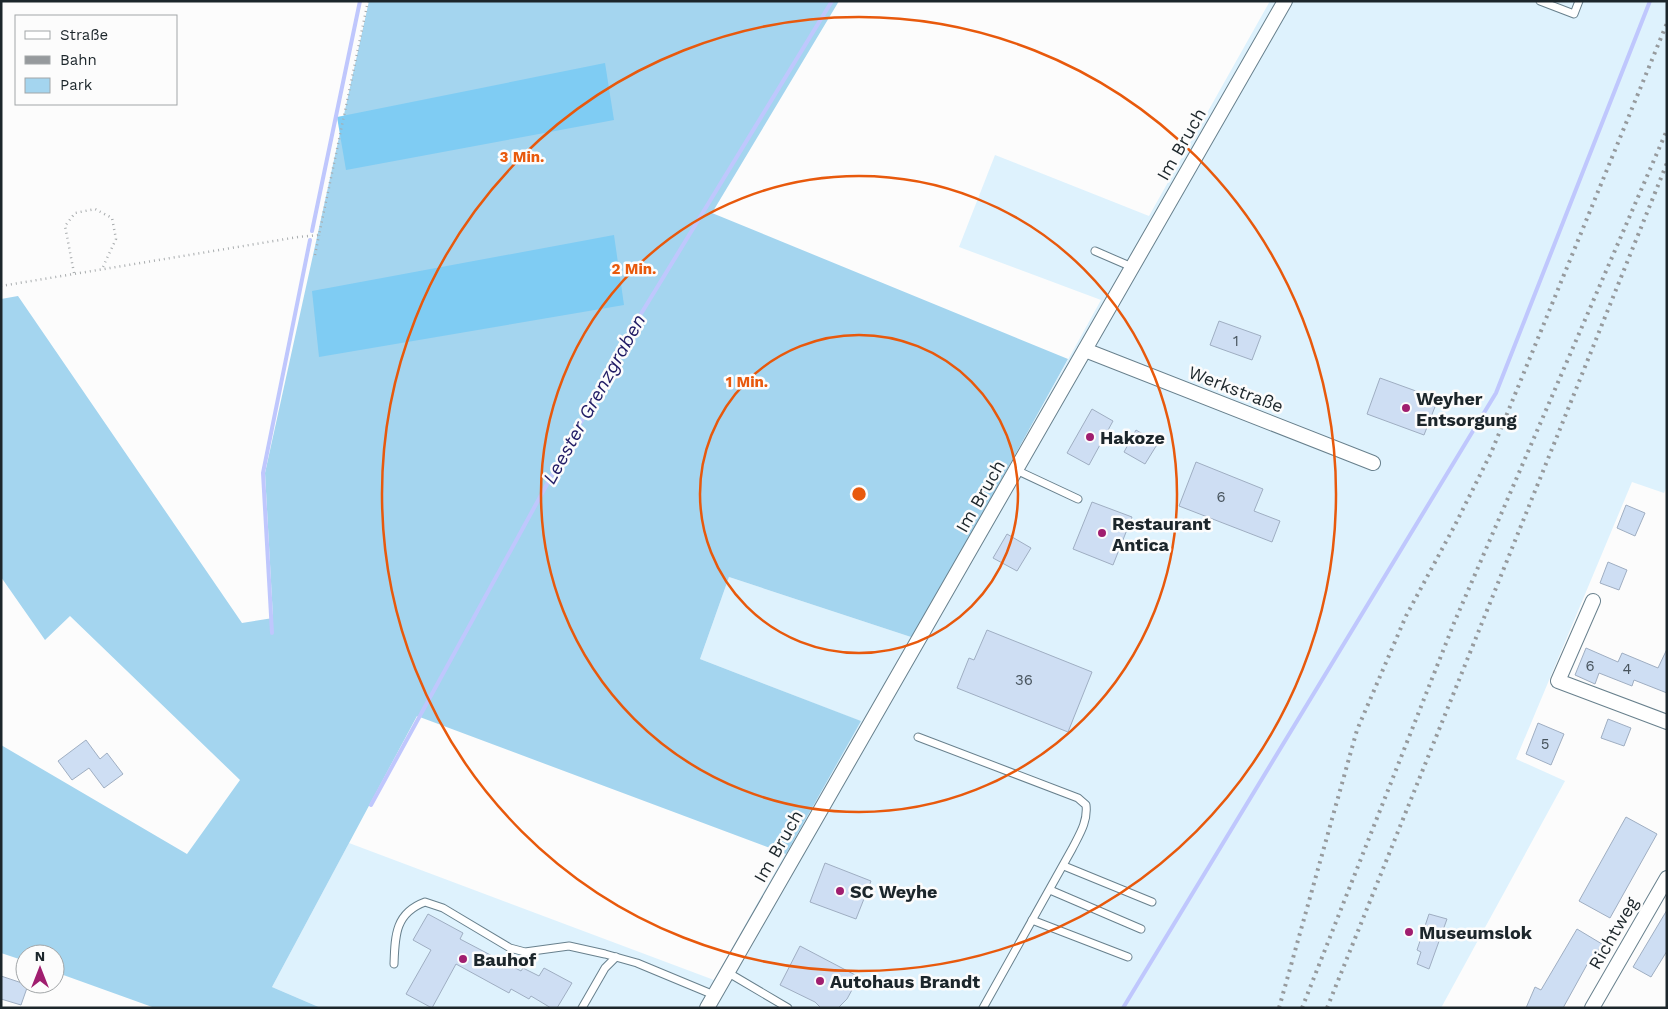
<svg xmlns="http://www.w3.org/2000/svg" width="1668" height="1009" font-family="'Work Sans',sans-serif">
  <rect width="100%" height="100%" fill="#fcfcfc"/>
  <path fill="#def2fd" d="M 1270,1 L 1667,1 L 1667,486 L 1664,493 L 1632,482 L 1516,759 L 1565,781 L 1441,1008 L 321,1008 L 272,987 L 349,843 L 714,980 L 860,721 L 700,659 L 729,577 L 914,638 L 1101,300 L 959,247 L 995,155 L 1149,216 Z"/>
  <path fill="#a4d5ef" d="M 369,1 L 839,1 L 712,213 L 1068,359 L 914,638 L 729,577 L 700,659 L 861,721 L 786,854 L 417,716 L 272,987 L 321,1008 L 155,1008 L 55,972 L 55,954 L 25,954 L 25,961 L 1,953 L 1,745 L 187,854 L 240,780 L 70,616 L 45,640 L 1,577 L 1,299 L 18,296 L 242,623 L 273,618 L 265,473 Z"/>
  <g fill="#7fccf3">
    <path d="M 605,63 L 614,120 L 346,170 L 337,117 Z"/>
    <path d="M 614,235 L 624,305 L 319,357 L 312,291 Z"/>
  </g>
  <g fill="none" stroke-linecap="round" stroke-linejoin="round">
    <g stroke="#bfc7fd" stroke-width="4">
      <path d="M 312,231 L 360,1"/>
      <path d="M 272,633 L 263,473 L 310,240"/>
      <path d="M 371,805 L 636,322 L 832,1"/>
      <path d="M 1123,1008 L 1496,393 L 1650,1"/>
    </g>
  </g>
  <g fill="#cedef3" stroke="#9faec2">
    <path d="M 1219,321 L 1261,336 L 1252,360 L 1210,345 Z"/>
    <path d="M 1380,378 L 1438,399 L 1424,435 L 1367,414 Z"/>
    <path d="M 1092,409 L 1113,421 L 1089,465 L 1067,453 Z"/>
    <path d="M 1136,430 L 1158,443 L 1145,464 L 1124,452 Z"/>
    <path d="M 1196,462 L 1263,489 L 1254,511 L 1280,521 L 1272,542 L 1179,506 Z"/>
    <path d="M 1092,502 L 1132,517 L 1113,565 L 1073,549 Z"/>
    <path d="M 1626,505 L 1645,513 L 1635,536 L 1617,528 Z"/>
    <path d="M 1007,534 L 1031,548 L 1017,571 L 993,558 Z"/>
    <path d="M 1608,562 L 1627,570 L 1619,590 L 1600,583 Z"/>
    <path d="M 987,630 L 1092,672 L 1068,732 L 957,688 L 969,658 L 974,660 Z"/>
    <path d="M 1586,648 L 1618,662 L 1622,653 L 1658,668 L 1667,649 L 1667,693 L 1634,680 L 1632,686 L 1599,673 L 1595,684 L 1575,675 Z"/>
    <path d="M 1608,719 L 1631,728 L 1624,746 L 1601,738 Z"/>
    <path d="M 1538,723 L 1564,734 L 1551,765 L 1526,754 Z"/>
    <path d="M 86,740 L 100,759 L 107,753 L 123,774 L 104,788 L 89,768 L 72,780 L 58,761 Z"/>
    <path d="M 1626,817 L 1657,834 L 1610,918 L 1579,901 Z"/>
    <path d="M 825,863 L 871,881 L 856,919 L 810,902 Z"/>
    <path d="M 1667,910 L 1667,951 L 1651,977 L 1633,967 Z"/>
    <path d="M 428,914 L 463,933 L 460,939 L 521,971 L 523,968 L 539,976 L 544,968 L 572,983 L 557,1008 L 551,1008 L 531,996 L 529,999 L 511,989 L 509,993 L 456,964 L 432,1008 L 406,994 L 431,950 L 413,940 Z"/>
    <path d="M 1429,914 L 1447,919 L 1429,969 L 1417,964 L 1421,952 L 1417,950 Z"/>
    <path d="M 1577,929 L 1602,944 L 1591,962 L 1589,961 L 1563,1008 L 1526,1008 L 1535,987 L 1541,990 Z"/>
    <path d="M 800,946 L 859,977 L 847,999 L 838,1008 L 821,1008 L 815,1002 L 780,985 Z"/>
    <path d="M 1,976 L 28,985 L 21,1005 L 1,999 Z"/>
  </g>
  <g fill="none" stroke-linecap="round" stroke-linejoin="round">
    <defs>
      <g id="lane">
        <path d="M 1540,1 L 1574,14 L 1579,1"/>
        <path d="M 1095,251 L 1132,267"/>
        <path d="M 1016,470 L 1078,499"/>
        <path d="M 918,737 L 1078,798 L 1086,805 C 1088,822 1079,835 1072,849 L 983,1008"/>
        <path d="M 1064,866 L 1152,902"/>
        <path d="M 1050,890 L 1141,929"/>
        <path d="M 1032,920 L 1128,957"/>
        <path d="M 394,964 C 395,936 395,913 425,902 L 443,908 L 510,948 L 525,952 L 569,946 L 605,954 L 637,963 L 714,995"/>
        <path d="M 727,972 L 788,1008"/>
        <path d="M 582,1008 L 605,968 L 616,957"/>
      </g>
      <g id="street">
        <path d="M 1085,350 L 1373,463"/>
        <path d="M 1593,601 L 1558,681 L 1667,722"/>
        <path d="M 707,1008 L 1285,1"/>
        <path d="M 1592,1008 L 1667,878"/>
      </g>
    </defs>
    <use href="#lane" stroke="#68808d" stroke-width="9"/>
    <use href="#street" stroke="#68808d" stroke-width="16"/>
    <g stroke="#a8acae" stroke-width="2.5" stroke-dasharray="1 4" stroke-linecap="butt">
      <path d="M 315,255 L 319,235"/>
      <path d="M 74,273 L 65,226 L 75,213 L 95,209 L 112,218 L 116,239 L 102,269"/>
      <path d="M 1,286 L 298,237 L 319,235 L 368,1"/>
    </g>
    <use href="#lane" stroke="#fff" stroke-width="7"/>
    <use href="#street" stroke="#fff" stroke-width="14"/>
    <g stroke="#969a9d" stroke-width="4" stroke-dasharray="2.5 5" stroke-linecap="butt">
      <path d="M 1279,1008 L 1357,730 L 1406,616 L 1455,525 L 1491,453 L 1667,23"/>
      <path d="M 1302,1008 L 1454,623 L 1667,130"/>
      <path d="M 1327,1008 L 1667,163"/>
    </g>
  </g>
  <g fill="none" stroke="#e8590c" stroke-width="2.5">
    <circle cx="859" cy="494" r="159"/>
    <circle cx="859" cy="494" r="318"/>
    <circle cx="859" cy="494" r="477"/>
  </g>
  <g fill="#a01e6f" stroke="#fcfcfc" stroke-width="2">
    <circle cx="1406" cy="408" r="5"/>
    <circle cx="1090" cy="437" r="5"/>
    <circle cx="1102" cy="533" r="5"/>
    <circle cx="840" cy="891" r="5"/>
    <circle cx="1409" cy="932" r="5"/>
    <circle cx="463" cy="959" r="5"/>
    <circle cx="820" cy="981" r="5"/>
  </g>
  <g text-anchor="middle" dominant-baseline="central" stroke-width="5" stroke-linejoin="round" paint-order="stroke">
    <g font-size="15" fill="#48545d">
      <text x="1236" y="341">1</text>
      <text x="1221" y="497">6</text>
      <text x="1590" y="666">6</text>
      <text x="1627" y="669">4</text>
      <text x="1024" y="680">36</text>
      <text x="1545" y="744">5</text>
    </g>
    <g font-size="18" fill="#1c262b" stroke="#fcfcfc">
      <text transform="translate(1181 144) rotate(-60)">Im Bruch</text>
      <text transform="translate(1236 389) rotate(21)">Werkstraße</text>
      <text transform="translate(980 496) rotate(-60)">Im Bruch</text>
      <text transform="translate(778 846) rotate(-60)">Im Bruch</text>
      <text transform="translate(1613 933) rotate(-60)">Richtweg</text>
    </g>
    <g font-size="18" font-weight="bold" fill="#1c262b" stroke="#fcfcfc" text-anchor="start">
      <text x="1416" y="398">Weyher<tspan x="1416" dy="21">Entsorgung</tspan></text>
      <text x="1100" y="437">Hakoze</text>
      <text x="1112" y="523">Restaurant<tspan x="1112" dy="21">Antica</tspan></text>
      <text x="850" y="891">SC Weyhe</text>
      <text x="1419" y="932">Museumslok</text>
      <text x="473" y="959">Bauhof</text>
      <text x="830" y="981">Autohaus Brandt</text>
    </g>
    <g font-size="19" font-style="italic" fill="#201b65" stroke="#fcfcfc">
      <text transform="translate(594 399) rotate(-61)">Leester Grenzgraben</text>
    </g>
  </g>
  <circle cx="859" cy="494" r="8" fill="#e8590c" stroke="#fcfcfc" stroke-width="2.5"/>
  <g font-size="15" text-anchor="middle" font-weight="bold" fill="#e8590c" stroke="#fcfcfc" stroke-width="5" stroke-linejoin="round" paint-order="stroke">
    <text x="522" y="162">3 Min.</text>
    <text x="634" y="274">2 Min.</text>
    <text x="747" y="387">1 Min.</text>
  </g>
  <rect width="1668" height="1009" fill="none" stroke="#1c262b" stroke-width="5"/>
  <rect x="15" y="15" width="162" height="90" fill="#fcfcfc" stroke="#a2a6a8"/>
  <rect x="25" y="31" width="25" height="8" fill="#ffffff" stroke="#a2a6a8"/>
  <text x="60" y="40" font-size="15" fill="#1c262b">Straße</text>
  <rect x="25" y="56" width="25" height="8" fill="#969a9d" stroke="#a2a6a8"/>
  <text x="60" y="65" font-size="15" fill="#1c262b">Bahn</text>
  <rect x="25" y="78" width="25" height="15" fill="#a4d5ef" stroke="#a2a6a8"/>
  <text x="60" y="90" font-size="15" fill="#1c262b">Park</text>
  <g transform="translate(40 969)"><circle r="24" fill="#fcfcfc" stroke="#a2a6a8"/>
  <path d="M0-4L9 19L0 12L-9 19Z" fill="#a01e6f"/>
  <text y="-8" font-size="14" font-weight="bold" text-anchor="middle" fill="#1c262b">N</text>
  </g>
</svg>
